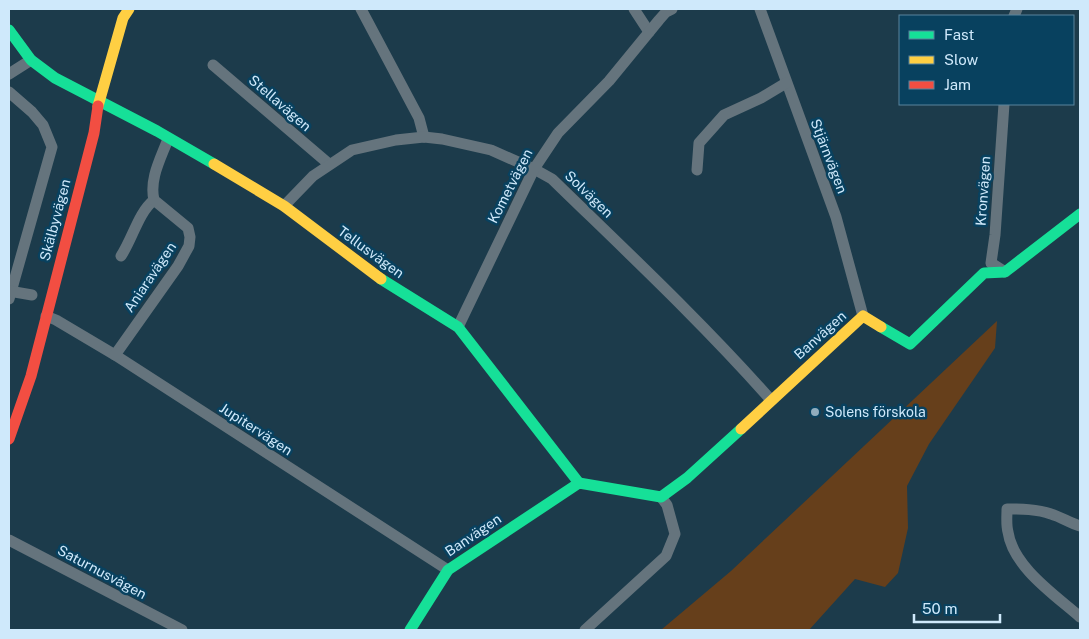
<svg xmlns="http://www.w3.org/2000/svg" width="1089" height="639" font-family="'Public Sans',sans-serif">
  <rect width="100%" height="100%" fill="#1c3b4b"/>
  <path fill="#663f1b" d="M 997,321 L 995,348 L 929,444 L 907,486 L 908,528 L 898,573 L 885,587 L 855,579 L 809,630 L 661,630 L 731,571 Z"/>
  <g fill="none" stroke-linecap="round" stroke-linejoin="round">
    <g stroke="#65747d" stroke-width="11">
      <path d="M 361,9 L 419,118 L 424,137"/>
      <path d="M 634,9 L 649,32"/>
      <path d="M 760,9 L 836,217 L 863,316"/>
      <path d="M 1014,16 L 1017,9"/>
      <path d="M 213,65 L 329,164"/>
      <path d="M 9,74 L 31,60"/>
      <path d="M 9,92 L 32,112 L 43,125 L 52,147 L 9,299"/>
      <path d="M 1004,104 L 995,235 L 991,263 L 1005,272"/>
      <path d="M 697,170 L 699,143 L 724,115 L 761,98 L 786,83"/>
      <path d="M 284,206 L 313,176 L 352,150 L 396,140 L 424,137 L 442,139 L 491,150 L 534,169 L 552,179 C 626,251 702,322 771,400"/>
      <path d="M 121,256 C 133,238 138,213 154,200"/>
      <path d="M 9,291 L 32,295"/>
      <path d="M 46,316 L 56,320 L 115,355 L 448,570"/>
      <path d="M 458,327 L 534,169 L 558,133 L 609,81 L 659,20 L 666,12 L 672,9"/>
      <path d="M 115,355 L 178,266 L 189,246 L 190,237 L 188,228 L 154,200 C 149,179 161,158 168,139"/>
      <path d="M 1080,526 C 1070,523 1061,517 1051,514 C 1037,509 1021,509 1007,509 C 1007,517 1006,525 1008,532 C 1013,567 1055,595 1080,617"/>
      <path d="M 9,540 L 182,630"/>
      <path d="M 585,630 L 666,556 L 675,534 L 667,505 L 661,497"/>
    </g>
    <g stroke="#16e098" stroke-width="11">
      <path d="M 9,30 L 31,60 L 55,78 L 157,131 L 214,164"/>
      <path d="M 381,279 L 458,327 L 579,483"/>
      <path d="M 881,327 L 910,344 L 984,273 L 1005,272 L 1080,214"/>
      <path d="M 410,630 L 448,570 L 579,483 L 661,497 L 687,478 L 741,429"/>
    </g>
    <g stroke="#ffcf43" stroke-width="11">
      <path d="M 98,106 L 123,18 L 129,9"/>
      <path d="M 214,164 L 284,206 L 381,279"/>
      <path d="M 741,429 L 863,316 L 881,327"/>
    </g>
    <path stroke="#f24e42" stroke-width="11" d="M 9,439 L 31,376 L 94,133 L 98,106"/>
  </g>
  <circle fill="#90acbd" stroke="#08415f" stroke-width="2" cx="815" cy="412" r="5"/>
  <g text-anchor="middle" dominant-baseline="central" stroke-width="5" stroke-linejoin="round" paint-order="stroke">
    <g font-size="14" fill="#cfe9fb" stroke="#08415f">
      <text transform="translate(280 103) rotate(41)">Stellavägen</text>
      <text transform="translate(829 156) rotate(69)">Stjärnvägen</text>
      <text transform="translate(510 186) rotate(-63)">Kometvägen</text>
      <text transform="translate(983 191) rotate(-86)">Kronvägen</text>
      <text transform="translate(589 194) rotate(44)">Solvägen</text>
      <text transform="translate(55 220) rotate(-75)">Skälbyvägen</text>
      <text transform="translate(371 252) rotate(36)">Tellusvägen</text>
      <text transform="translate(150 277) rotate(-56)">Aniaravägen</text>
      <text transform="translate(820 335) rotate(-42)">Banvägen</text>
      <text transform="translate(256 429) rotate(33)">Jupitervägen</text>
      <text transform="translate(473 535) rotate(-34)">Banvägen</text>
      <text transform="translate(102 572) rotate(28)">Saturnusvägen</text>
    </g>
    <g font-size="14" fill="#cfe9fb" stroke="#08415f" text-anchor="start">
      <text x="825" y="412">Solens förskola</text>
    </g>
  </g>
  <rect width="1089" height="639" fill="none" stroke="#cfe9fb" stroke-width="20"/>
  <rect x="899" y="15" width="175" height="90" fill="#08415f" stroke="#58849d"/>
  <rect x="909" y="31" width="25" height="8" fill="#16e098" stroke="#58849d"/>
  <text x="944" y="40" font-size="15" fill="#cfe9fb">Fast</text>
  <rect x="909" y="56" width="25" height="8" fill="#ffcf43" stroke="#58849d"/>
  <text x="944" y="65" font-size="15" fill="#cfe9fb">Slow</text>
  <rect x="909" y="81" width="25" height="8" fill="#f24e42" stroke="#58849d"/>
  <text x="944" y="90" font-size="15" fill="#cfe9fb">Jam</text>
  <path d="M914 614v8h86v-8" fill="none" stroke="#cfe9fb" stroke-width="2.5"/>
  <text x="922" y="614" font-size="15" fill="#cfe9fb" stroke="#08415f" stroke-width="4" paint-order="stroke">50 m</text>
</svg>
